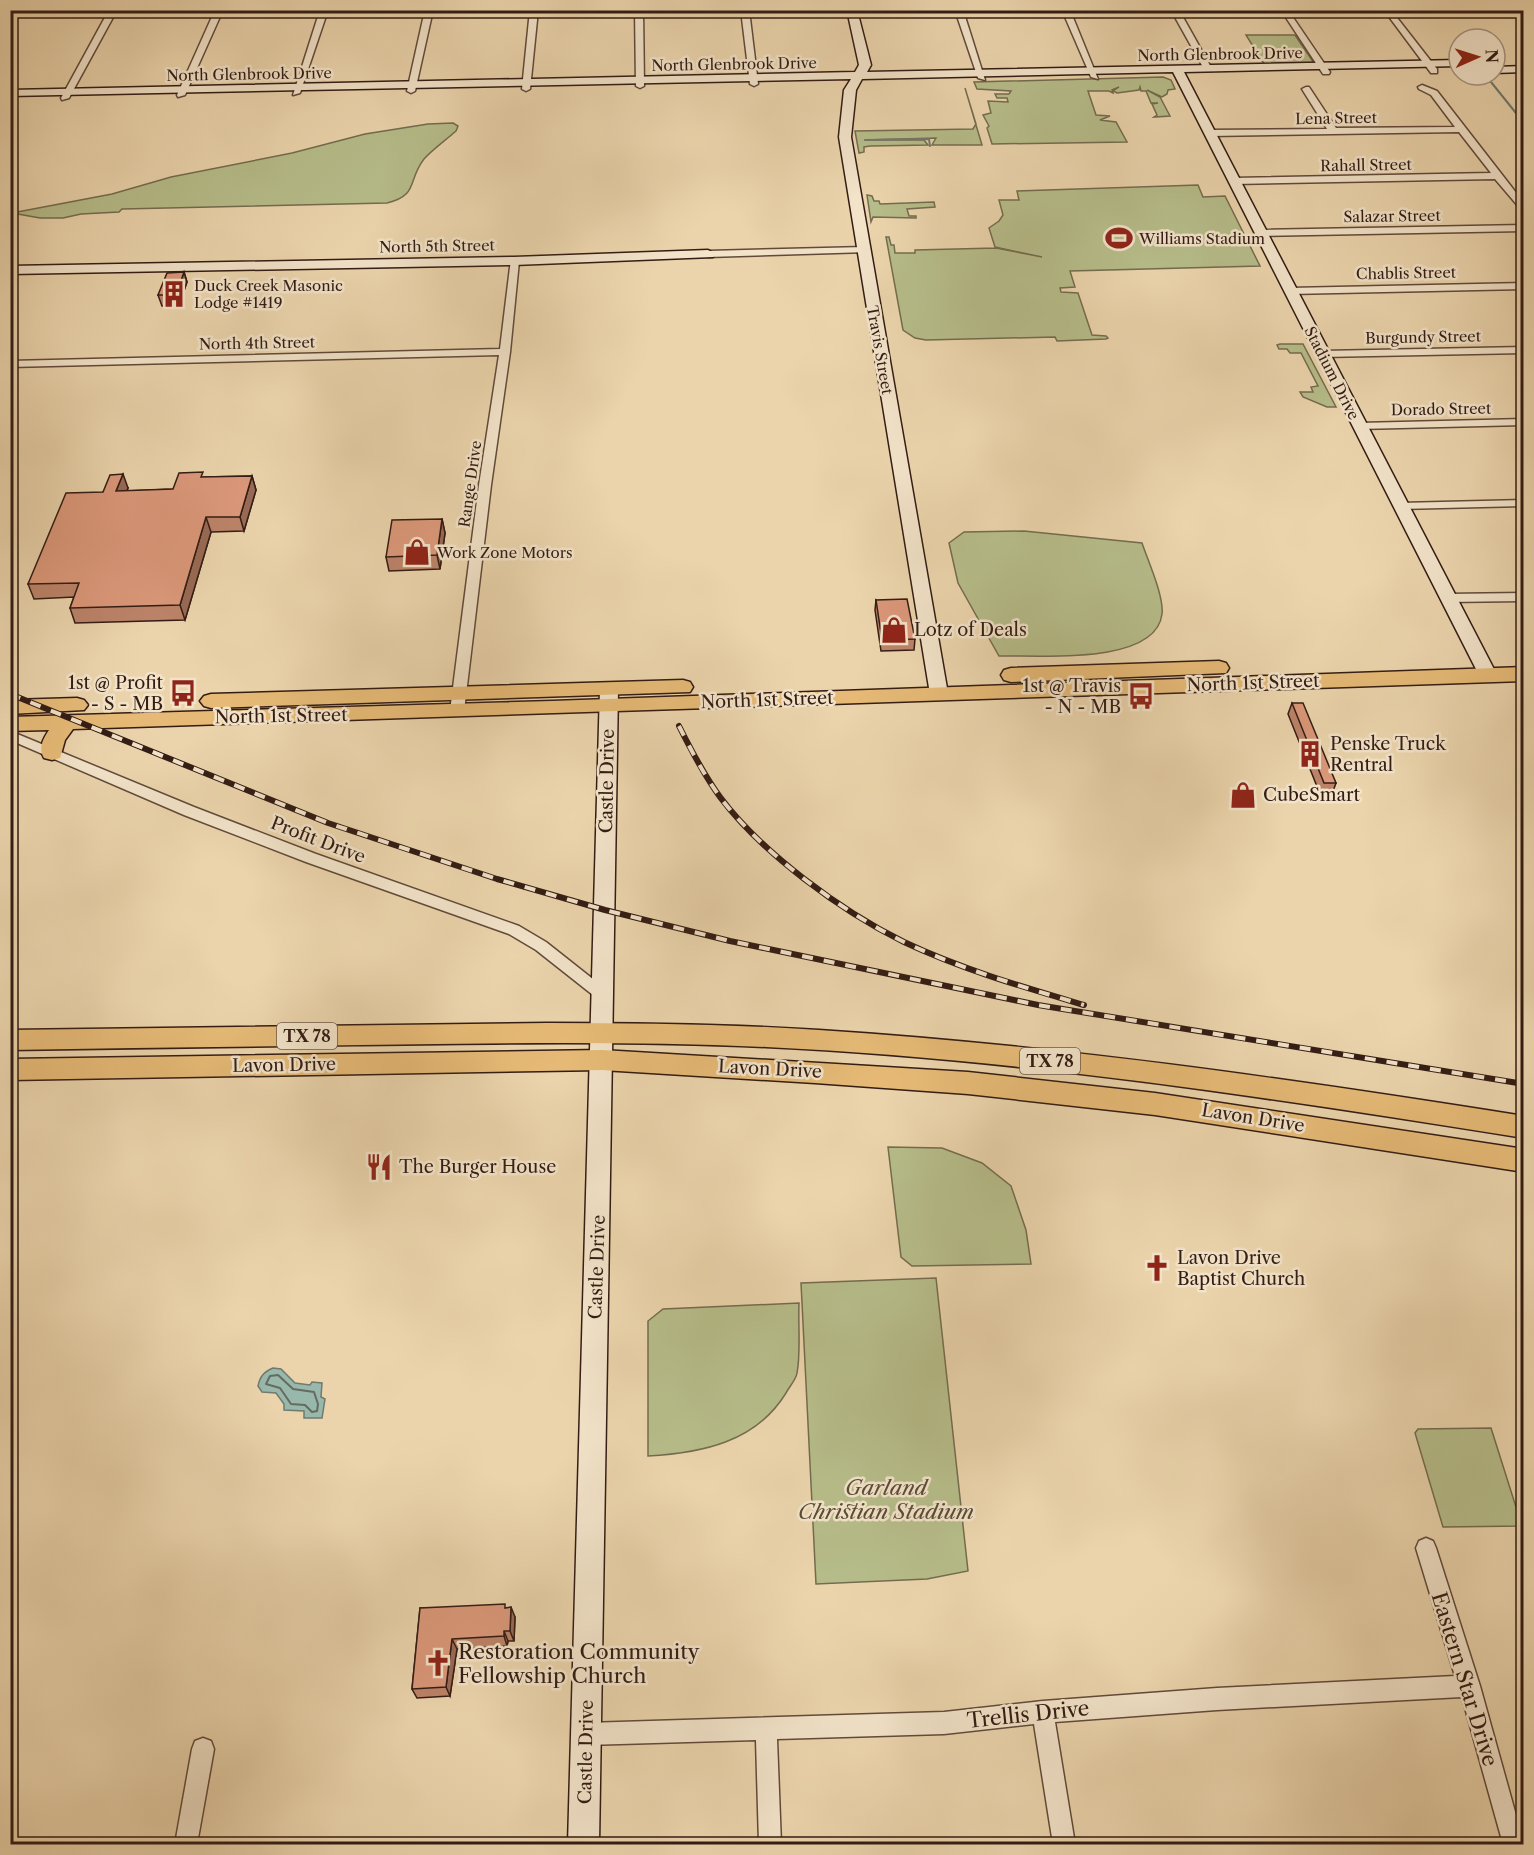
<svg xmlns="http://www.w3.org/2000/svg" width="1534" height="1855" font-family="'Libre Caslon Text',serif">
  <rect width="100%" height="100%" fill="#ebd4ac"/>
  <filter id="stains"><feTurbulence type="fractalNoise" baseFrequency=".00333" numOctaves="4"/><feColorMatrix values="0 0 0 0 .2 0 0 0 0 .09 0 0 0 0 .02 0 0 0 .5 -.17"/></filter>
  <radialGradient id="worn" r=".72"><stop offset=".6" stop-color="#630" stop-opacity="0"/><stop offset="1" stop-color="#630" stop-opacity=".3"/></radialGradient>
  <g fill="#b6bd8a" stroke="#746c4f" stroke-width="1.5">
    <path d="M 1246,35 L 1295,35 L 1314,63 L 1264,64 Z"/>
    <path d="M 1163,77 L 1171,80 L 1175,89 L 1168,90 L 1167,94 L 1162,97 L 1147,90 L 1160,97 L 1170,116 L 1154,117 L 1157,115 L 1152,104 L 1158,103 L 1151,103 L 1146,91 L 1141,91 L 1140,87 L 1139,90 L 1117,93 L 1113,91 L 1119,87 L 1112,90 L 1113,93 L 1109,91 L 1088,91 L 1096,115 L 1110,116 L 1100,120 L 1116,122 L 1127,142 L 992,144 L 987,128 L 989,126 L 983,115 L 991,113 L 988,101 L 1008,102 L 1007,98 L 997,98 L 995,94 L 1009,94 L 1011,91 L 977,89 L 974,82 Z"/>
    <path d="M 965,88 L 982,145 L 932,145 L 936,138 L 864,140 L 924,140 L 928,145 L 870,146 L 864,147 L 864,152 L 859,153 L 855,131 L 973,129 L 976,124 Z"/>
    <path d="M 453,123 L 458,126 L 456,131 C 446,140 433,149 424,159 C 407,181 419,195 387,203 L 122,209 L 119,212 L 81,214 L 63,218 L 40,218 L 12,213 L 112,194 L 171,177 L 292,153 L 365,134 L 428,124 Z"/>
    <path d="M 1198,185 L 1203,197 L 1225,196 L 1260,266 L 1070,271 L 1075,287 L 1060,288 L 1061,292 L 1078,293 L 1092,335 L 1106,336 L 1108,338 L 1106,339 L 1057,341 L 1055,337 L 926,340 L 915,338 L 903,330 L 886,237 L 889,237 L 891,245 L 894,245 L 895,253 L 915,253 L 915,250 L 996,248 L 1042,257 L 995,247 L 989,228 L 999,221 L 1003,215 L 999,200 L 1019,200 L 1017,191 Z"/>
    <path d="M 867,195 L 872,196 L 874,201 L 879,201 L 880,204 L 934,202 L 935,207 L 907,209 L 909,216 L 916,216 L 916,218 L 873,217 L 871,222 Z"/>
    <path d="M 1280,344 L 1303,344 L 1336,407 L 1327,407 L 1303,397 L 1300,392 L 1313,392 L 1311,387 L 1318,386 L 1301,353 L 1290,353 L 1287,349 L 1279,349 L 1277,345 Z"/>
    <path d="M 1024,531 L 1142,543 C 1148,561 1164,596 1162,614 C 1156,666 1036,655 999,656 L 958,583 L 949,543 L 964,532 Z"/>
    <path d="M 888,1147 L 942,1148 L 982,1163 L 1011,1186 L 1026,1230 L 1031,1264 L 912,1266 L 901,1257 Z"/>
    <path d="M 936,1278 L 968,1571 L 927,1579 L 816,1584 L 801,1283 Z"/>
    <path d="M 799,1303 C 798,1324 801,1353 797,1373 C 796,1380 789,1387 786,1393 C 756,1442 702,1453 648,1456 L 648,1321 L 663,1309 Z"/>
    <path d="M 1491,1428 L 1522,1526 L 1443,1527 L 1415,1433 L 1418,1429 Z"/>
  </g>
  <path fill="#98b8ac" stroke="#707a6f" stroke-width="1.5" d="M 273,1368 L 281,1369 L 295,1383 L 310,1385 L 312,1382 L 322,1383 L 321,1397 L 325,1399 L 322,1418 L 304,1418 L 304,1411 L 284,1410 L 284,1404 L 276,1393 L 262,1392 L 258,1386 C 260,1376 264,1372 273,1368 Z"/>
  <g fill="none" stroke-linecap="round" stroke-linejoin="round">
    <path stroke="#666a60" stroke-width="2" d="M 278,1375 L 293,1389 L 314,1392 L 318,1404 L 317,1411 L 312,1412 L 305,1405 L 291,1404 L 280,1388 L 266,1384 L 270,1376 Z"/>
    <g stroke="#707a6f" stroke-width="2">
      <path d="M 1491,82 L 1524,123"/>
      <path d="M 866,140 L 929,139 L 930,146"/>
    </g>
    <defs>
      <g id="street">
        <path d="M 109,10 L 117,10 L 69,98 L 62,100 L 61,98 Z"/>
        <path d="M 215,10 L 223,10 L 185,95 L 178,97 L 177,95 Z"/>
        <path d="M 320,10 L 328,10 L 300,93 L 293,95 Z"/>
        <path d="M 425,10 L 433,10 L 415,91 L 411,93 L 407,91 Z"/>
        <path d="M 530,10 L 538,10 L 530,89 L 526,91 L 522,89 Z"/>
        <path d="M 635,10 L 643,10 L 644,86 L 640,88 L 636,86 Z"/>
        <path d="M 741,10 L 749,10 L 758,84 L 754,86 L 750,84 Z"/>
        <path d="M 955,10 L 963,10 L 985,80 L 978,78 Z"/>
        <path d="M 1062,10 L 1070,10 L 1098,79 L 1091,77 Z"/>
        <path d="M 1171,10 L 1179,10 L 1212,69 L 1211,71 L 1204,69 Z"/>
        <path d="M 1281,10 L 1288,10 L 1330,72 L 1329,74 L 1323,74 Z"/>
        <path d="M 1384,10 L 1391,10 L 1437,69 L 1437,73 L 1431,73 Z"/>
        <path d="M 1422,85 L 1437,91 L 1524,203 L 1524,213 L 1495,179 L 1234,184 L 1230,181 L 1234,178 L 1491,173 L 1459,132 L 1210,136 L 1206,133 L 1210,130 L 1327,129 L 1302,89 L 1306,87 L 1309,87 L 1336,128 L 1455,127 L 1431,95 L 1419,89 L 1418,87 Z"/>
        <path d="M 1524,225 L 1524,231 L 1261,236 L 1256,233 L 1261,230 Z"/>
        <path d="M 865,247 L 870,250 L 868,252 L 708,257 L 703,254 L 708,251 Z"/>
        <path d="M 511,259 L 519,261 L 510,352 L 491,485 L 464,711 L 457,715 L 450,711 L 479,485 L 499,355 L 10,367 L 10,361 L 500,349 Z"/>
        <path d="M 1524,283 L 1524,289 L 1290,294 L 1285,291 L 1290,288 Z"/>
        <path d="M 1524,347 L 1524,353 L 1322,357 L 1317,354 L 1322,351 Z"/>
        <path d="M 1524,419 L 1524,425 L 1359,429 L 1354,426 L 1359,423 Z"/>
        <path d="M 1524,500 L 1524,506 L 1400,509 L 1394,506 L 1400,503 Z"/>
        <path d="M 1524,593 L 1524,601 L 1447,602 L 1441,598 L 1447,594 Z"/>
        <path d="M 10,731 L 194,807 L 316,854 L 519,926 L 546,942 L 608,991 L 611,995 L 608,999 L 598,999 L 536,950 L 509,934 L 306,862 L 184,815 L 10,740 Z"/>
        <path d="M 1426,1538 L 1433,1541 L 1436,1548 L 1480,1686 L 1524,1844 L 1503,1844 L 1462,1697 L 1217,1710 L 1055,1722 L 1075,1844 L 1053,1844 L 1034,1724 L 944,1734 L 777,1739 L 781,1844 L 759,1844 L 756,1740 L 586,1745 L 578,1742 L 575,1734 L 578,1726 L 586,1723 L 944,1712 L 1043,1701 L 1217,1688 L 1455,1676 L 1416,1548 L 1419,1541 Z"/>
        <path d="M 203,1738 L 211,1741 L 214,1749 L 197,1844 L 175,1844 L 192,1749 L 195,1741 Z"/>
      </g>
      <g id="secondary">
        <path d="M 847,10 L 857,10 L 871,65 L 867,72 L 1459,60 L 1459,66 L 1184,72 L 1497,675 L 1494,679 L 1482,679 L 1479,675 L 1173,72 L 862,79 L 856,90 L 851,137 L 948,694 L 945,698 L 933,698 L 930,694 L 839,137 L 844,90 L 851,79 L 10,96 L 10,90 L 855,72 L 859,65 Z"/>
        <path d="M 1524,66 L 1524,72 L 1495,73 L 1495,67 Z"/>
        <path d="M 708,250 L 715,254 L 713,257 L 514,265 L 10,274 L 10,266 L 514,257 Z"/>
        <path d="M 609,683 L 615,685 L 618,689 L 599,1844 L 568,1844 L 600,689 L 603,685 Z"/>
      </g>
      <g id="primary">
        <path d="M 1219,661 L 1226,663 L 1229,668 L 1226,673 L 1011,682 L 1004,680 L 1001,675 L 1004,670 L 1011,668 Z"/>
        <path d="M 1524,667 L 1524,681 L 73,729 L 65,740 L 60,758 L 52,760 L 44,758 C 38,748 43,739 49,730 L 10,731 L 10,717 L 552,701 Z"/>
        <path d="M 683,680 L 690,682 L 693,687 L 690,692 L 211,708 L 204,706 L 200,701 L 204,696 L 211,694 Z"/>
        <path d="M 77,698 L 84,700 L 88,705 L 84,710 L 10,714 L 10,700 Z"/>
        <path d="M 547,1023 C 638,1023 728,1024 819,1030 C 1055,1045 1290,1079 1524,1116 L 1524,1138 C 1273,1098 1020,1059 766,1047 C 631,1041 496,1043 362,1045 C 245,1047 128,1048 10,1050 L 10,1030 Z"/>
        <path d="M 602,1050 L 968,1072 L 1155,1093 L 1524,1149 L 1524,1172 L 1155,1115 L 968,1094 L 815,1083 L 602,1070 L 10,1080 L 10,1059 Z"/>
      </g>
    </defs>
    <use href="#street" stroke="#614a3a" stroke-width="3"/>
    <use href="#secondary" stroke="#331c14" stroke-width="3"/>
    <use href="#primary" stroke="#331c14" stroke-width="3"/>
    <use href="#street" fill="#f2e3c9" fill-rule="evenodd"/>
    <use href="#secondary" fill="#f2e3c9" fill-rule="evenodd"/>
    <use href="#primary" fill="#e6ba76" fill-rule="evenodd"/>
    <defs>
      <g id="rail">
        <path d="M 10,694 L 328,823 L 497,879 L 605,910 L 730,941 L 1038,1005 L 1524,1084"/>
        <path d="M 679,726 C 691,750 704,775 720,797 C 762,853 841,911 904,942 C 961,969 1023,987 1084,1005"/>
      </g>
    </defs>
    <use href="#rail" stroke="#331c14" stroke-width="6"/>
    <use href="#rail" stroke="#f2e3c9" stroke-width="4" stroke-dasharray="11" stroke-linecap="butt"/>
  </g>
  <g fill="#bc8369" stroke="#331c14" stroke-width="1.5">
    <path d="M 184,272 L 187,282 L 179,305 L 162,306 L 158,295 Z"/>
    <path d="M 252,476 L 256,490 L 244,531 L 211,532 L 185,620 L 75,623 L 70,608 L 74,597 L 34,599 L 28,584 L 103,492 L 128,488 L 127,491 L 173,489 L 204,477 Z"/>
    <path d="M 442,519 L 445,533 L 440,569 L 389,571 L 386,557 Z"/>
    <path d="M 876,600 L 915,639 L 914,650 L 881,651 L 875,610 Z"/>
    <path d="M 1292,703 L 1336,783 L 1332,794 L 1320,794 L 1288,714 Z"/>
    <path d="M 420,1608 L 507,1608 L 515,1617 L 514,1641 L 508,1641 L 507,1646 L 457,1649 L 450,1696 L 417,1698 L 412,1689 Z"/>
  </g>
  <g fill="#996a55" stroke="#331c14" stroke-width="1.5">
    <path d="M 184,272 L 187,282 L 179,305 L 176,295 Z"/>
    <path d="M 123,474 L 128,488 L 121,505 L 116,491 Z"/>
    <path d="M 252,476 L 256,490 L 244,531 L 240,517 Z"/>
    <path d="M 206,517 L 211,532 L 185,620 L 180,605 Z"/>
    <path d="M 442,519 L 445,533 L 440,569 L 437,555 Z"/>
    <path d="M 511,1607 L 515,1617 L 514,1641 L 510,1631 Z"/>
    <path d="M 504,1631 L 508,1641 L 507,1646 L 504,1636 Z"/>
    <path d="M 452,1639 L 457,1649 L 450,1696 L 446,1687 Z"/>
  </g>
  <g fill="#db987a" stroke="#331c14" stroke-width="1.5">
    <path d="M 184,272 L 176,295 L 158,295 L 167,273 Z"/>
    <path d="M 203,472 L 201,477 L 252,476 L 240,517 L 206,517 L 180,605 L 70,608 L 79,583 L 28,584 L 66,493 L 103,492 L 110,475 L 123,474 L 116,491 L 173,489 L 179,473 Z"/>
    <path d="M 442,519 L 437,555 L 386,557 L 392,520 Z"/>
    <path d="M 907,599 L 915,639 L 882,640 L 876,600 Z"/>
    <path d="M 1292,703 L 1303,703 L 1336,783 L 1324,783 Z"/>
    <path d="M 505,1604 L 505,1608 L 511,1607 L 510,1631 L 504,1631 L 504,1636 L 452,1639 L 446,1687 L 412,1689 L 420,1608 Z"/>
  </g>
  <defs>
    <symbol id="stadium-bare" viewBox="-9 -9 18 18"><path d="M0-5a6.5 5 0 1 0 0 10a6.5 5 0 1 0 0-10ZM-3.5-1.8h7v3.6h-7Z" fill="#8f2418" stroke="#f2e3c9" stroke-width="2.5" paint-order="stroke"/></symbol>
    <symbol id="building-bare" viewBox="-9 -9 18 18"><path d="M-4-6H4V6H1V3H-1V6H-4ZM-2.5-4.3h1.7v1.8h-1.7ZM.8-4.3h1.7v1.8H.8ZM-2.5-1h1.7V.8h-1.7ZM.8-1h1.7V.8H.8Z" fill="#8f2418" stroke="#f2e3c9" stroke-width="2.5" paint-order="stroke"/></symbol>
    <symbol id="shop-bare" viewBox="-9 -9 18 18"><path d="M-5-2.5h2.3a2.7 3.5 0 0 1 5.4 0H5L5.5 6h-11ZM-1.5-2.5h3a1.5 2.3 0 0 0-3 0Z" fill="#8f2418" stroke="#f2e3c9" stroke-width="2.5" paint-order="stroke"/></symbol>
    <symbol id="bus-bare" viewBox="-9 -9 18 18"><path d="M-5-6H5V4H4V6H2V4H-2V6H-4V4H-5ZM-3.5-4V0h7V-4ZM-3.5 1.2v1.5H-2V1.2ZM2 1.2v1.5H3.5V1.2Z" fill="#8f2418" stroke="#f2e3c9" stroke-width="2.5" paint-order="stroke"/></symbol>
    <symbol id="restaurant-bare" viewBox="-9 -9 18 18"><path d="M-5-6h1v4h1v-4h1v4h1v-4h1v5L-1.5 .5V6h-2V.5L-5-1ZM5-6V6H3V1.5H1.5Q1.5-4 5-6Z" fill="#8f2418" stroke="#f2e3c9" stroke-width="2.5" paint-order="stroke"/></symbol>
    <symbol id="church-bare" viewBox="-9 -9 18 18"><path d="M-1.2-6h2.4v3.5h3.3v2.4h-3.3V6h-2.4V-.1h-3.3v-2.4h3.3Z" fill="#8f2418" stroke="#f2e3c9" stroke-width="2.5" paint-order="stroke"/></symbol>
  </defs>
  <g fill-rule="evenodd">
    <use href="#stadium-bare" x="1100" y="219" width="38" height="38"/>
    <use href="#building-bare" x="155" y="275" width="38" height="38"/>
    <use href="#shop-bare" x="398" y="533" width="38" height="38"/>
    <use href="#shop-bare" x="875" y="611" width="38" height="38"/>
    <use href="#bus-bare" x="164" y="674" width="38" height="38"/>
    <use href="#bus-bare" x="1122" y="677" width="38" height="38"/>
    <use href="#building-bare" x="1291" y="735" width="38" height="38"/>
    <use href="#shop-bare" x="1224" y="776" width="38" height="38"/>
    <use href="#restaurant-bare" x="360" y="1148" width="38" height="38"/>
    <use href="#church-bare" x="1138" y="1249" width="38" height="38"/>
    <use href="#church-bare" x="419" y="1644" width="38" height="38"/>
  </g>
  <g text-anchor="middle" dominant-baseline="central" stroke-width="5" stroke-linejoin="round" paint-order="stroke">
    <g font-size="15" fill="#331c14" stroke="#f2e3c9">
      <text transform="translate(1220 54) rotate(-1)">North Glenbrook Drive</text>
      <text transform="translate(734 64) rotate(-1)">North Glenbrook Drive</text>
      <text transform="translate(249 74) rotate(-1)">North Glenbrook Drive</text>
      <text transform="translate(1336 118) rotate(-1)">Lena Street</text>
      <text transform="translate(1366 165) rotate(-1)">Rahall Street</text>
      <text transform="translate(1392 216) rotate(-1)">Salazar Street</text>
      <text transform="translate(437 246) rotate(-1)">North 5th Street</text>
      <text transform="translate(1406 273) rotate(-1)">Chablis Street</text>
      <text transform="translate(1423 337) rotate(-1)">Burgundy Street</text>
      <text transform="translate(257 343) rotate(-1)">North 4th Street</text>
      <text transform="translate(880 350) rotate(80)">Travis Street</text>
      <text transform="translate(1332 373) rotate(63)">Stadium Drive</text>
      <text transform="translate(1441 409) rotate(-1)">Dorado Street</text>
      <text transform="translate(470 484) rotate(-82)">Range Drive</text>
    </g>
    <g font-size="15" fill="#331c14" stroke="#f2e3c9" text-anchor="start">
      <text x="1139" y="238">Williams Stadium</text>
      <text x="194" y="285">Duck Creek Masonic<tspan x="194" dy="17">Lodge #1419</tspan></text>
      <text x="437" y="552">Work Zone Motors</text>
    </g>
    <g fill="#f2e3c9" stroke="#6c584a" stroke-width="1.5">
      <rect x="277" y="1023" width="60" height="26" rx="4.5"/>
      <rect x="1020" y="1048" width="60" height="26" rx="4.5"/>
    </g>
    <g font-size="16" font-weight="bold" fill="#331c14">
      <text x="307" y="1036">TX 78</text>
      <text x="1050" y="1061">TX 78</text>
    </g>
    <g font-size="18" fill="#331c14" stroke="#f2e3c9" text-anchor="start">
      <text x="914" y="630">Lotz of Deals</text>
      <text x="163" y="683" text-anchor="end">1st @ Profit<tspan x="163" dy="21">- S - MB</tspan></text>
      <text x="1121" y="686" text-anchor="end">1st @ Travis<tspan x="1121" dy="21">- N - MB</tspan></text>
      <text x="1330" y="744">Penske Truck<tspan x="1330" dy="21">Rentral</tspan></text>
      <text x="1263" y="795">CubeSmart</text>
      <text x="399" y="1167">The Burger House</text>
      <text x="1177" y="1258">Lavon Drive<tspan x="1177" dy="21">Baptist Church</tspan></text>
    </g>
    <g font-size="18" fill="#331c14" stroke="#f2e3c9">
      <text transform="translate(1253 683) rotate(-2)">North 1st Street</text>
      <text transform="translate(767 700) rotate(-2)">North 1st Street</text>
      <text transform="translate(281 716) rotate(-1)">North 1st Street</text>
      <text transform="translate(607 781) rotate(-89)">Castle Drive</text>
      <text transform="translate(318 840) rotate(21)">Profit Drive</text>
      <text transform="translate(284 1065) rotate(-1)">Lavon Drive</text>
      <text transform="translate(770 1069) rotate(3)">Lavon Drive</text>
      <text transform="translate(1253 1118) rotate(9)">Lavon Drive</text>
      <text transform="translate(597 1267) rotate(-88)">Castle Drive</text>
      <text transform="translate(586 1752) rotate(-89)">Castle Drive</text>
    </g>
    <g font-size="21" font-style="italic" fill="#5a4c37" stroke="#f2e3c9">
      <text x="886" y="1487">Garland<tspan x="886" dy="24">Christian Stadium</tspan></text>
    </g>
    <g font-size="21" fill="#331c14" stroke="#f2e3c9" text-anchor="start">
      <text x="458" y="1651">Restoration Community<tspan x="458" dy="24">Fellowship Church</tspan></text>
    </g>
    <g font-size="21" fill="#331c14" stroke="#f2e3c9">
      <text transform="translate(1465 1679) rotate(73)">Eastern Star Drive</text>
      <text transform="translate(1028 1714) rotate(-6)">Trellis Drive</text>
    </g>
  </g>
  <rect width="1534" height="1855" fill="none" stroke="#ebd4ac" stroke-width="36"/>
  <rect x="12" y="12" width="1510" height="1831" fill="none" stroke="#331c14" stroke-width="3"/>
  <rect x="18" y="18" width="1498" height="1819" fill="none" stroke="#331c14" stroke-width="1.5"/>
  <g transform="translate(1477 57) rotate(87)"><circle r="28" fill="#f2e3c9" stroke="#a69381" stroke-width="1.5"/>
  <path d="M0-4.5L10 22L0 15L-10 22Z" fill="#8f2418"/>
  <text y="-9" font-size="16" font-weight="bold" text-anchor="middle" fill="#331c14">N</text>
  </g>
  <rect width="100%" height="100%" filter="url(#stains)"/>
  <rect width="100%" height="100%" fill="url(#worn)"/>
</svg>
